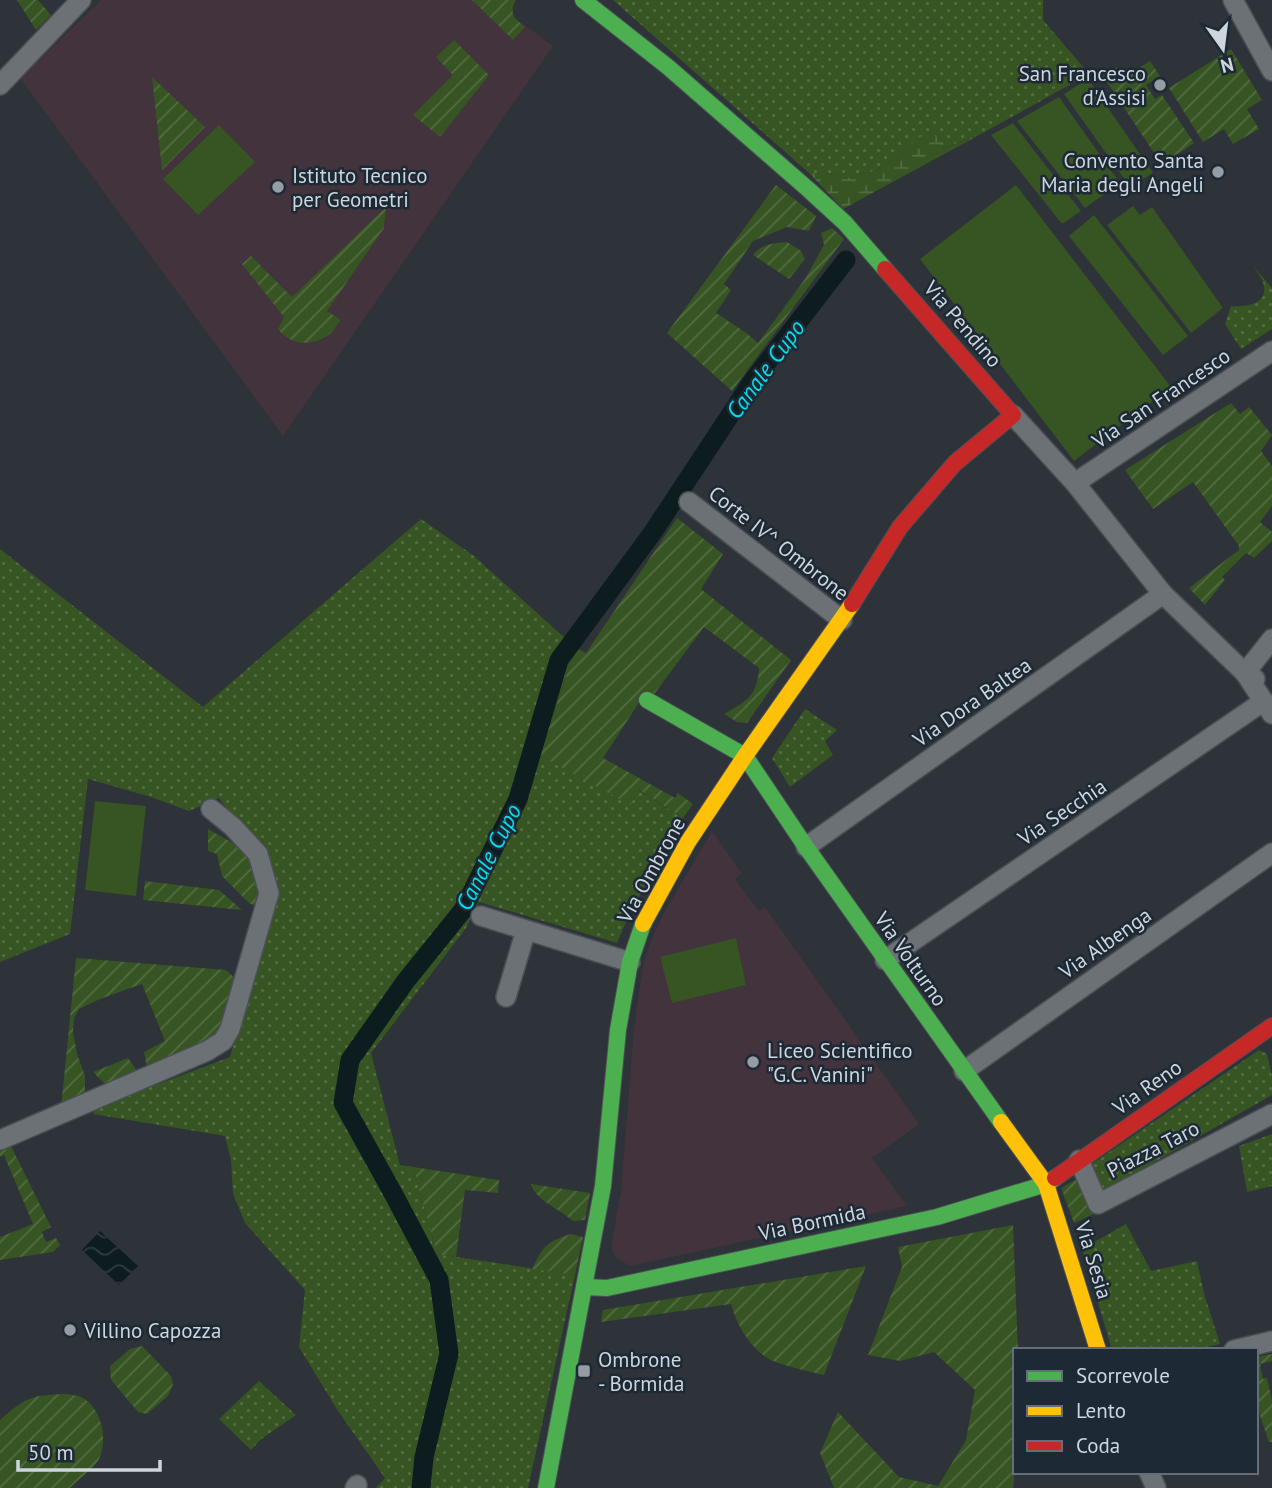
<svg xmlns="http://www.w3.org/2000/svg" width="1272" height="1488" font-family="'PT Sans',sans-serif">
  <defs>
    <pattern id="grass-dots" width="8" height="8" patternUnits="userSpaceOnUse" patternTransform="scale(1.75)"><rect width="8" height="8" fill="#375423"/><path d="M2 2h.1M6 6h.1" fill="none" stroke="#536c42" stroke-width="1.8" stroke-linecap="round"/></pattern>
    <pattern id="wetland-marsh" width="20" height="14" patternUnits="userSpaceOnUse" patternTransform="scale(1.75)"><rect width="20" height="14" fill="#375423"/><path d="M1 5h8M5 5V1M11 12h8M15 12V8" fill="none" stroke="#536c42"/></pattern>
    <pattern id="garden-furrows" width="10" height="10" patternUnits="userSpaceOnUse" patternTransform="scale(1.75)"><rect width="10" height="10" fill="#375423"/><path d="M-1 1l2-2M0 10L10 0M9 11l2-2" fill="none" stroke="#536c42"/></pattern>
    <pattern id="water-waves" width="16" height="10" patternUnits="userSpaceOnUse" patternTransform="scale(1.75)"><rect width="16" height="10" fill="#0d1c1f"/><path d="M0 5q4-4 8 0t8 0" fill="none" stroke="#2f3c3f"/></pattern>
  </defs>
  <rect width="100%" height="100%" fill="#2d3339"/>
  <g fill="#42333c">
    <path d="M 101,0 L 516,0 L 513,6 L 512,13 L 515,18 L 553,46 L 283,436 L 20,78 Z"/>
    <path d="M 712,831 L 742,874 L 735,879 L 740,886 L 759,911 L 765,907 L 919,1124 L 872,1158 L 907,1206 L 630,1266 L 615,1257 L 612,1250 L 612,1241 L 621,1192 L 634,1028 L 643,965 L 651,941 L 661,918 Z"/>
  </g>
  <g fill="url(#grass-dots)">
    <path d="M 613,0 L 1043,0 L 1043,20 L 1089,74 L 983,133 L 942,149 L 938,137 L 910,145 L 901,155 L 878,170 L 847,178 L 825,173 L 809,173 Z"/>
    <path d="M 1253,266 L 1272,288 L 1272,329 L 1241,349 L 1225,324 L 1231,306 C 1245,307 1267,305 1264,286 C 1263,279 1257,272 1253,266 Z"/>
    <path d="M 421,519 L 474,556 L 576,648 L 539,755 L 630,804 L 638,790 L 683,818 L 628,917 L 617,943 L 479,902 L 466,928 L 371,1053 L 400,1165 L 413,1167 L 437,1254 L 575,1275 L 528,1488 L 376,1488 L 385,1478 L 338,1411 L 299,1347 L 305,1290 L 245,1223 L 233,1194 L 231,1160 L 225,1136 L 93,1114 L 97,1107 L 230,1057 L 264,932 L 238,824 L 219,798 L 189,811 L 151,797 L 88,779 L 70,934 L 0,962 L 0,549 L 203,707 Z"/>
    <path d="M 805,709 L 837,730 L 825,741 L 833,755 L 790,787 L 772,758 Z"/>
    <path d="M 1259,1050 L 1267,1054 L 1272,1076 L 1272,1095 L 1102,1192 L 1090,1165 Z"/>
    <path d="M 1272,1134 L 1272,1186 L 1247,1192 L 1239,1146 Z"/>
    <path d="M 1126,1224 L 1151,1271 L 1197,1261 L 1205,1297 L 1220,1344 L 1193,1350 L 1112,1350 L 1082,1249 Z"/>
    <path d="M 259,1381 L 296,1415 L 260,1440 L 251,1450 L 219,1419 Z"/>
  </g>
  <path fill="url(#wetland-marsh)" d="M 927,132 L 938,137 L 943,149 L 983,133 L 843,209 L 809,173 L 825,173 L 847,178 L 878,170 L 901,155 L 910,145 Z"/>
  <g fill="#375423">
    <path d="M 1088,79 L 1153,173 L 1130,187 L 1064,94 Z"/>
    <path d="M 1059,97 L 1120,183 L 1085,208 L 1017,121 Z"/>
    <path d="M 1013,123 L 1081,211 L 1062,224 L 991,135 Z"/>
    <path d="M 219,125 L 255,162 L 198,215 L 163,179 Z"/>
    <path d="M 1016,185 L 1171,387 L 1074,461 L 920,259 Z"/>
    <path d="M 1133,206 L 1140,215 L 1152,207 L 1223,308 L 1191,333 L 1107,225 Z"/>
    <path d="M 1094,215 L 1188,336 L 1163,355 L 1069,236 Z"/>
    <path d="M 95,801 L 146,806 L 136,896 L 85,890 Z"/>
    <path d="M 736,938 L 746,985 L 672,1003 L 660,957 Z"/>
  </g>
  <g fill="url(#garden-furrows)">
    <path d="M 17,0 L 38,0 L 51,15 L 36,30 Z"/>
    <path d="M 472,0 L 516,0 C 508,13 515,19 525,27 L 513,40 Z"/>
    <path d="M 454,40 L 489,75 L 440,137 L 413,115 L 453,75 L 436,57 Z"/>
    <path d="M 1231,49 L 1262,100 L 1247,109 L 1259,129 L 1233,144 L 1224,129 L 1203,142 L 1169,88 Z"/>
    <path d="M 1150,61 L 1160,76 L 1146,85 L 1155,99 L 1162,95 L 1194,143 L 1162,165 L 1103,76 L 1116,67 L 1124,78 Z"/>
    <path d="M 152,77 L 205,127 L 162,170 Z"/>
    <path d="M 776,185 L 816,216 L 809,231 L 787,227 L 753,241 L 724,284 L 731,290 L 716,313 L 745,332 L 758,343 L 805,279 L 824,245 L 821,233 L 832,228 L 844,239 L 732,391 L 667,333 Z"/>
    <path d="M 386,207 L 384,228 L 327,311 L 341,320 C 337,324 334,331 330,334 C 313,347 291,346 278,329 L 284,317 L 242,264 L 251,256 L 292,297 Z"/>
    <path d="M 787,242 L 801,251 L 805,259 L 789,279 L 753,255 C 761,244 775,243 787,242 Z"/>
    <path d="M 1231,403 L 1240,414 L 1249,407 L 1272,435 L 1261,451 L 1272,466 L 1272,506 L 1260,522 L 1272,532 L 1272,541 L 1254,558 L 1246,553 L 1222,577 L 1225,580 L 1205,605 L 1189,588 L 1239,550 L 1239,546 L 1193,482 L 1153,509 L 1125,470 Z"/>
    <path d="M 677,518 L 723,554 L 701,589 L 791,660 L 747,723 L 737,722 L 724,714 C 747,701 757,696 759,668 L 704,627 L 655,693 L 640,701 L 603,758 L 675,798 L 678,793 L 693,804 L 683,818 L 639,790 L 630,805 L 539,755 L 576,648 L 586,653 Z"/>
    <path d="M 208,829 L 240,847 L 252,861 L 262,890 L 260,908 L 249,903 L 222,876 L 217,854 L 208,851 Z"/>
    <path d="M 145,881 L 219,890 L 242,910 L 143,900 Z"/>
    <path d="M 76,958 L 226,970 L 236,979 L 220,1032 L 210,1041 L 147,1069 L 144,1052 L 165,1041 L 142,984 L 100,999 L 79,1009 L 74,1018 L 73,1032 L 77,1054 L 85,1076 L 85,1098 L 61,1108 Z"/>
    <path d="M 128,1058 L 138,1072 L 107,1086 L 93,1072 Z"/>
    <path d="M 10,1144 L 51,1227 L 42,1232 L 46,1242 L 56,1238 L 60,1245 L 53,1252 L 0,1260 L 0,1237 L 33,1224 L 4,1155 L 0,1157 L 0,1148 Z"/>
    <path d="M 413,1167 L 499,1180 L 498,1193 L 465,1190 L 456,1257 L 437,1254 Z"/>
    <path d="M 1077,1179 L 1096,1213 L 1074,1223 L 1061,1188 Z"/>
    <path d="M 531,1184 L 590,1193 L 585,1220 L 573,1221 C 561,1210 535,1200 531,1184 Z"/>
    <path d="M 1013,1225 L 1018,1350 L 1015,1350 L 1015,1472 L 1013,1488 L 834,1488 L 820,1453 L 838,1412 L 899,1477 L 938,1486 L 966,1440 L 975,1390 L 934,1352 L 900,1361 L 868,1355 L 902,1267 L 898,1247 Z"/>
    <path d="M 571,1234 L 583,1237 L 575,1275 L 532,1269 C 543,1246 546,1242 571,1234 Z"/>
    <path d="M 866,1266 L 824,1375 C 811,1372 776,1364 767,1358 C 748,1345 737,1325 731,1304 L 601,1322 L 603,1310 Z"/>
    <path d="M 142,1346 L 171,1376 L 173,1384 L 168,1396 L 147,1414 L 138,1412 L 111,1380 L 110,1366 L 130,1349 Z"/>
    <path d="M 1272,1354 L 1272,1361 L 1260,1364 L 1263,1379 L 1267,1378 L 1272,1401 L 1272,1442 L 1269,1442 L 1260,1416 L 1256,1398 L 1256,1357 Z"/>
    <path d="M 65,1394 C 70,1395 77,1395 81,1397 C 102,1407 109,1442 98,1461 C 93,1468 77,1481 70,1488 L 0,1488 L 0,1420 C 25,1398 31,1395 65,1394 Z"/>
  </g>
  <path fill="url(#water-waves)" d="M 100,1231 L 138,1266 L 119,1285 L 82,1250 Z"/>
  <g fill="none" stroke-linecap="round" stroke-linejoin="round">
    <path stroke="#0d1c1f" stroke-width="19" d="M 421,1488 L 424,1457 L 449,1354 L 439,1280 L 394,1195 L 343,1103 L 350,1060 L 405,982 L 463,910 L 518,799 L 559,660 L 653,532 L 752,382 L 846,260"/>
    <defs>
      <g id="street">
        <path d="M 1233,0 L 1272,71"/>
        <path d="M 0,85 L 81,0"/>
        <path d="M 1013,415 L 1075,483 L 1163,594 L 1245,673 L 1272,714"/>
        <path d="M 1075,483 L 1272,351"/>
        <path d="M 689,502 L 842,620"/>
        <path d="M 1255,679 L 1245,673 L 1272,639"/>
        <path d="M 806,847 L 1163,594"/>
        <path d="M 481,916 L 630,962"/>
        <path d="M 885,960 L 1264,701"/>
        <path d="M 506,997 L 526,930"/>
        <path d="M 964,1071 L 1272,853"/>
        <path d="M 0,1140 L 207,1051 L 223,1041 L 230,1029 L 269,893 L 258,854 L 233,827 L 211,809"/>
        <path d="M 1079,1160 L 1098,1204 L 1272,1114"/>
        <path d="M 1234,1350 L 1272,1341"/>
        <path d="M 1149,1472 L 1156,1488"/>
        <path d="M 355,1488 L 357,1485"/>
      </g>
      <g id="fast">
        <path d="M 583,0 L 668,67 L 809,190 L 845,223 L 885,269"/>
        <path d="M 647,700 L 745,756 L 806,847 L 1001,1122"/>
        <path d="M 584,1287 L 607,1288 L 937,1217 L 1046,1184 L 1055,1178"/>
        <path d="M 546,1488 L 603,1186 L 618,1030 L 630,962 L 643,924"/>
      </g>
      <g id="slow">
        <path d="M 643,924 L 688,842 L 745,756 L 852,604"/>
        <path d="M 1001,1122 L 1046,1184 L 1098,1350"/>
      </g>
      <g id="jam">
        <path d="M 852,604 L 900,527 L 955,463 L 1013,415 L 885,269"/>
        <path d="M 1055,1178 L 1272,1026"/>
      </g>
    </defs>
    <use href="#street" stroke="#4a4f55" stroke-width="22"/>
    <use href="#fast" stroke="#4a4f55" stroke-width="18"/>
    <use href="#slow" stroke="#4a4f55" stroke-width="18"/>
    <use href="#jam" stroke="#4a4f55" stroke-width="18"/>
    <use href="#street" stroke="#6c7176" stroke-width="19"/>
    <use href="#fast" stroke="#4caf50" stroke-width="16"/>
    <use href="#slow" stroke="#ffc107" stroke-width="16"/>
    <use href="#jam" stroke="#c62828" stroke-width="16"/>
  </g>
  <g fill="#959ca4" stroke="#1d2935" stroke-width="2.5">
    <circle cx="1160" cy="85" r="7"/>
    <circle cx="1218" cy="172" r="7"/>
    <circle cx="278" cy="187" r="7"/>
    <circle cx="753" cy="1062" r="7"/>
    <circle cx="70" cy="1330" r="7"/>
    <rect x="577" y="1364" width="14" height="14" rx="3.5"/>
  </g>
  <g text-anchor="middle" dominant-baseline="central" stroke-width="5" stroke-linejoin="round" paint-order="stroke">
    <g font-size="21" fill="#cdd5dd" stroke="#1d2935" text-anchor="start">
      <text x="1146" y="73" text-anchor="end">San Francesco<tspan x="1146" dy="24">d'Assisi</tspan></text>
      <text x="1204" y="160" text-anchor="end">Convento Santa<tspan x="1204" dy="24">Maria degli Angeli</tspan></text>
      <text x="292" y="175">Istituto Tecnico<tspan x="292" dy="24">per Geometri</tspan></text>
      <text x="767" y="1050">Liceo Scientifico<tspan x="767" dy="24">"G.C. Vanini"</tspan></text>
      <text x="84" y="1330">Villino Capozza</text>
      <text x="598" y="1359">Ombrone<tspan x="598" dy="24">- Bormida</tspan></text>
    </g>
    <g font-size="21" fill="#cdd5dd" stroke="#1d2935">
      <text transform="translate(963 324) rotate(49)">Via Pendino</text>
      <text transform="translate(1161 398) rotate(-34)">Via San Francesco</text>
      <text transform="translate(779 543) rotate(38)">Corte IV^ Ombrone</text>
      <text transform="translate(972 702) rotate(-35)">Via Dora Baltea</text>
      <text transform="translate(1062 812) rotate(-34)">Via Secchia</text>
      <text transform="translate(651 870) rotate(-61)">Via Ombrone</text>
      <text transform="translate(1105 943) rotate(-35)">Via Albenga</text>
      <text transform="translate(911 959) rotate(55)">Via Volturno</text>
      <text transform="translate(1147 1087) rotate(-35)">Via Reno</text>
      <text transform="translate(1153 1149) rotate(-27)">Piazza Taro</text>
      <text transform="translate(812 1222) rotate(-12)">Via Bormida</text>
      <text transform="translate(1094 1260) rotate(73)">Via Sesia</text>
    </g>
    <g font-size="23" font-style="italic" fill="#03dfee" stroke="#1d2935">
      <text transform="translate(765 369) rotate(-54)">Canale Cupo</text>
      <text transform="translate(488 857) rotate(-63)">Canale Cupo</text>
    </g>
  </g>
  <rect x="1013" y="1348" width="245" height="126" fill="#1d2935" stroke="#636e78" stroke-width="2"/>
  <rect x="1027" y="1371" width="35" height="10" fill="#4caf50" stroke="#636e78" stroke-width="2"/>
  <text x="1076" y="1383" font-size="21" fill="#cdd5dd">Scorrevole</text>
  <rect x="1027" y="1406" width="35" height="10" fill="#ffc107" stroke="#636e78" stroke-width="2"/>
  <text x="1076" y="1418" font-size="21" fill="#cdd5dd">Lento</text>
  <rect x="1027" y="1441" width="35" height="10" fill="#c62828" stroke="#636e78" stroke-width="2"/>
  <text x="1076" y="1453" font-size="21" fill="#cdd5dd">Coda</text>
  <g transform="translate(1223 49) rotate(166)" stroke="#1d2935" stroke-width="5" paint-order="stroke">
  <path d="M0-5L12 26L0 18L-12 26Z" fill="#cdd5dd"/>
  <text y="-10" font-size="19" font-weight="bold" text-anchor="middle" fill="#cdd5dd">N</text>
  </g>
  <path d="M18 1460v10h142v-10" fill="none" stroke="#cdd5dd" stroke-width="3.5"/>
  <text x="28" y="1460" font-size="21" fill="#cdd5dd" stroke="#1d2935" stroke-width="5" paint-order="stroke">50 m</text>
</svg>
